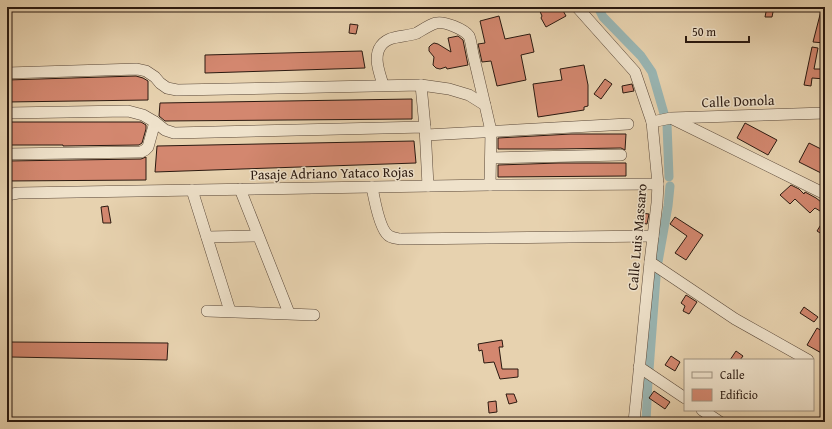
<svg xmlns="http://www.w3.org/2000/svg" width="832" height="429" font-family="'Gentium Book Plus',serif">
  <rect width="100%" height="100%" fill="#e7d2af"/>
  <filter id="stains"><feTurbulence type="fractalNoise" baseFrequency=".005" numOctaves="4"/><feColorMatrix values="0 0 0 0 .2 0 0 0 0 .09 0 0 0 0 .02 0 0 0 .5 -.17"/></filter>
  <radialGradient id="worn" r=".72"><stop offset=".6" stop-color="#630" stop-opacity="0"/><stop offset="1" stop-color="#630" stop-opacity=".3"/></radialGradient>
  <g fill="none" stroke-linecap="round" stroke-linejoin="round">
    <g stroke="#99b6b4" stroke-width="9">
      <path d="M 598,7 L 603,17 L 641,56 L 652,72 L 665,117"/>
      <path d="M 667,124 L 669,177"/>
      <path d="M 658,262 L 668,206 L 670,186"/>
      <path d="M 649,370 L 656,277"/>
      <path d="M 646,422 L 648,381"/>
    </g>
  </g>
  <g fill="#d3876f" stroke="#2a1910">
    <path d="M 538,7 L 561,7 L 566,16 L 546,27 L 541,18 L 542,16 Z"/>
    <path d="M 767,7 L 774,7 L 772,17 L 765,17 Z"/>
    <path d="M 822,7 L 825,7 L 825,43 L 813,42 Z"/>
    <path d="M 499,16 L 505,39 L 530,34 L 534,52 L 521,55 L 526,80 L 497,86 L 491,61 L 482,62 L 478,44 L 485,43 L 480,21 Z"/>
    <path d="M 350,24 L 358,25 L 356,34 L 349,33 Z"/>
    <path d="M 458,36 L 463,40 L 468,65 L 447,69 L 446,67 L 440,69 L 436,68 L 433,65 L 434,57 L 429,51 L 429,47 L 431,45 L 434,43 L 438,44 L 451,52 L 448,38 Z"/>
    <path d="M 812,47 L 818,48 L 814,69 L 825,69 L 825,79 L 812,78 L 811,86 L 804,85 Z"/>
    <path d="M 362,51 L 365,68 L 205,73 L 205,55 Z"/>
    <path d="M 584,65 L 588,85 L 588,106 L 584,107 L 584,110 L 538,117 L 533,84 L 562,80 L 560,69 Z"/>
    <path d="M 136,76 L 143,78 L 148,81 L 148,100 L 7,102 L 7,80 Z"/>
    <path d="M 605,79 L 612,84 L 601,99 L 594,94 Z"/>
    <path d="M 632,84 L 634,91 L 623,93 L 622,86 Z"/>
    <path d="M 412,99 L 412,119 L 165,121 L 159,116 L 160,103 Z"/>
    <path d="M 7,122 L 141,122 L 146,125 L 146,129 L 142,143 L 139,145 L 63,146 L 63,145 L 7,145 Z"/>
    <path d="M 745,123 L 777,140 L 768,155 L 737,138 Z"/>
    <path d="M 571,134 L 626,134 L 625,150 L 621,148 L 556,149 L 498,149 L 498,138 Z"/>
    <path d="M 414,141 L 416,163 L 155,172 L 157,146 Z"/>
    <path d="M 809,143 L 825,151 L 825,175 L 799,162 Z"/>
    <path d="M 146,157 L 146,180 L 7,181 L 7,161 L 141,159 Z"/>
    <path d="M 559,163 L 626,163 L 626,176 L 498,177 L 498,165 Z"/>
    <path d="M 791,185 L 799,189 L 804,194 L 805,192 L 816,198 L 825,205 L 825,214 L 815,208 L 810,213 L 795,199 L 790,204 L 780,195 Z"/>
    <path d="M 108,206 L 111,223 L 103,223 L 101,207 Z"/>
    <path d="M 642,213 L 649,214 L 647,224 L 641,223 Z"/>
    <path d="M 675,217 L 703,235 L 686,260 L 675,253 L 687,236 L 670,224 Z"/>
    <path d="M 825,218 L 825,236 L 817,231 Z"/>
    <path d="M 686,295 L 697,302 L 689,314 L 683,311 L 685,306 L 681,303 Z"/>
    <path d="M 804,307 L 818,317 L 814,322 L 800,313 Z"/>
    <path d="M 817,328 L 825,333 L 825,355 L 807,345 Z"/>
    <path d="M 502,340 L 503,347 L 499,347 L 502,369 L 518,369 L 518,377 L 500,379 L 494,362 L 484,363 L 482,350 L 479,351 L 478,344 Z"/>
    <path d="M 10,342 L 168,343 L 167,360 L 11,357 Z"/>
    <path d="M 736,351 L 743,356 L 740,360 L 730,360 Z"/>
    <path d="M 671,356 L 680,362 L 675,371 L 665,365 Z"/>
    <path d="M 654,391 L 670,402 L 665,409 L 649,398 Z"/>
    <path d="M 506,394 L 514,394 L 517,402 L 509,404 Z"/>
    <path d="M 496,401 L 497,412 L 489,413 L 488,402 Z"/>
  </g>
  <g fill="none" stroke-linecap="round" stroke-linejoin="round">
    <defs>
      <g id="minor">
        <path d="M 577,7 L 635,72 L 652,122 L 658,184 L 657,203 L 650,262 L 634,422"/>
        <path d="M 7,73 L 137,69 L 146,71 L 155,77 L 160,83 L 167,88 L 177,90 L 421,85 L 449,89 L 469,95 L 485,105 L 491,131 L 490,185"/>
        <path d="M 383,85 C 380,74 374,60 379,49 C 386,34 404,38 417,33 C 422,30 431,24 436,23 C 444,21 464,29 469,36 C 471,40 472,50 473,54 C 477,71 481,88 485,105"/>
        <path d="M 421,85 L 425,127"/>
        <path d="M 7,113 L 128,111 L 143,115 L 155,122 L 165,130 L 174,133 L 425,127 L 428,186"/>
        <path d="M 673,119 L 825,194"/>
        <path d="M 652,122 L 671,118 L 825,113"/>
        <path d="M 426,135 L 628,124"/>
        <path d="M 7,154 L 141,152 L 145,150 L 148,147 L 155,122"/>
        <path d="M 491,158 L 621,155"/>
        <path d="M 372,187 C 374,198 380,229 388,235 C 391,238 396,238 400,239 L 653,236"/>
        <path d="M 240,189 L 289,313"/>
        <path d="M 192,190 L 230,311"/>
        <path d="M 7,195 L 18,193 L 490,185 L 658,184"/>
        <path d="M 207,237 L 258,236"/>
        <path d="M 650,262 L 735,319 L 808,360"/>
        <path d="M 207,311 L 314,315"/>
        <path d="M 639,367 L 685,398"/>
        <path d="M 702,410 L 720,422"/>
      </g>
    </defs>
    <use href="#minor" stroke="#594738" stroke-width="12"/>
    <use href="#minor" stroke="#efe2cb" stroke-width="11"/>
  </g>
  <g text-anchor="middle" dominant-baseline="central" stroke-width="3" stroke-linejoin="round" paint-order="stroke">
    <g font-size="14" fill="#2a1910" stroke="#efe2cb">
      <text transform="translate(738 101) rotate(-2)">Calle Donola</text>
      <text transform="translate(332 173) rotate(-1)">Pasaje Adriano Yataco Rojas</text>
      <text transform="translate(637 237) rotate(-85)">Calle Luis Massaro</text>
    </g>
  </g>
  <rect width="832" height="429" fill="none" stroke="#e7d2af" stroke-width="24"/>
  <rect x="8" y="8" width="816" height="413" fill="none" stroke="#2a1910" stroke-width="2"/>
  <rect x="12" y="12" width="808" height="405" fill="none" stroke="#2a1910"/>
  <rect x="684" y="359" width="130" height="52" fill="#efe2cb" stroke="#a09280"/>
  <rect x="692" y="372" width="20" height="6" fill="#efe2cb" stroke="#a09280"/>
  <text x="720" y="379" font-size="12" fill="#2a1910">Calle</text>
  <rect x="692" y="389" width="20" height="12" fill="#d3876f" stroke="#a09280"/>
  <text x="720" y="399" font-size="12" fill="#2a1910">Edificio</text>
  <path d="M686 36v6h63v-6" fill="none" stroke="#2a1910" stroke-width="2"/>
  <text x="692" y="36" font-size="12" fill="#2a1910" stroke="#efe2cb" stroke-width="3" paint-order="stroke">50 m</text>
  <rect width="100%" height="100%" filter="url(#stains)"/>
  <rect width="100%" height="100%" fill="url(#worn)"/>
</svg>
